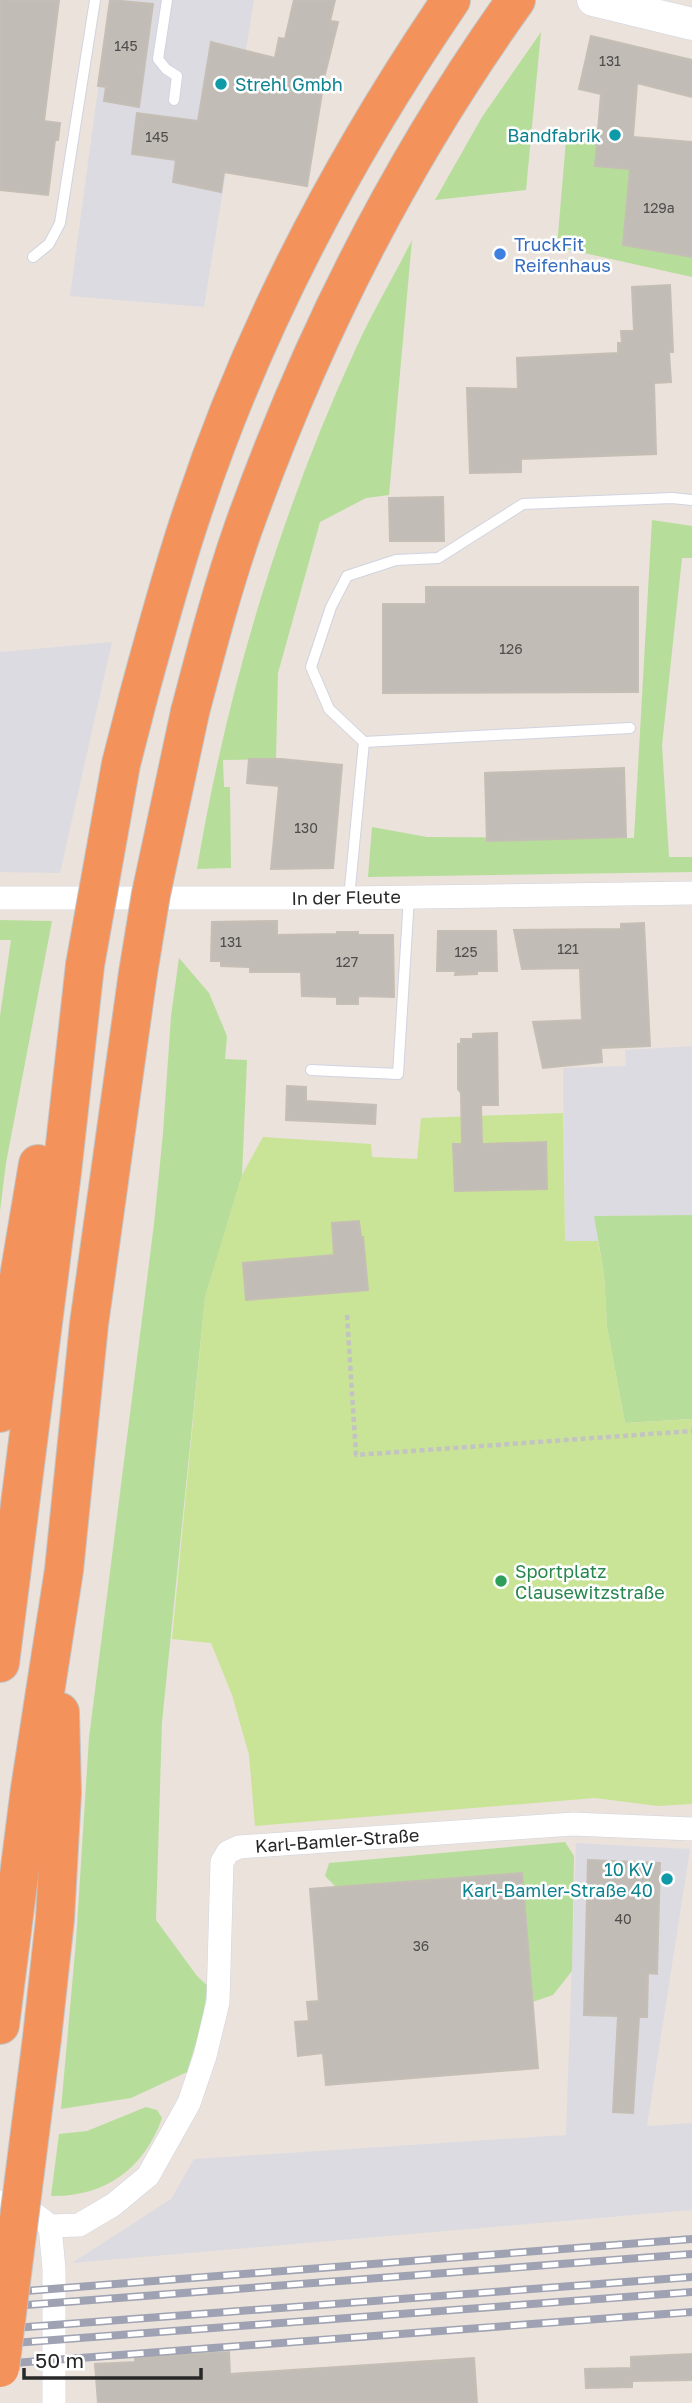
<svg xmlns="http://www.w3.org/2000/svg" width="692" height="2403" font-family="'Golos Text',sans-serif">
  <rect width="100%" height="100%" fill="#eae2db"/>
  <g fill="#dddbe2">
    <path d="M 110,0 L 254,0 L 204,307 L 70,296 Z"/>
    <path d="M 112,642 L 60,873 L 0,872 L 0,652 Z"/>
    <path d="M 692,1046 L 692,1215 L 595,1216 L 598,1241 L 565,1241 L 563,1068 L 626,1066 L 625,1050 Z"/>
    <path d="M 576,1843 L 690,1849 L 647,2126 L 692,2123 L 692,2210 L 72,2263 L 171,2199 L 194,2159 L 566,2135 Z"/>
  </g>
  <g fill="#b6de9a">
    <path d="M 541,32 L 526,190 L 435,200 L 482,117 Z"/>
    <path d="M 566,140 L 597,144 L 595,166 L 630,169 L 623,244 L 692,257 L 692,277 L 557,247 Z"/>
    <path d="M 412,240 L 389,495 L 366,498 L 320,522 L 278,673 L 276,759 L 223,760 L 224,787 L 230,787 L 231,868 L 197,869 C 227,689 280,514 356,348 C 373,311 394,276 412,240 Z"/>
    <path d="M 652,520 L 692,526 L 692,558 L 682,558 L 662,745 L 669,857 L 692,857 L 692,872 L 368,877 L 372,827 L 427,837 L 634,838 Z"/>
    <path d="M 0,920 L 52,921 L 6,1163 L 0,1211 L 0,1016 L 11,940 L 0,940 Z"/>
    <path d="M 179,958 L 209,993 L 227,1036 L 225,1059 L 247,1060 L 242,1175 L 205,1298 L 162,1722 L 156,1920 L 197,1976 L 208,1986 L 201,2026 L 187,2072 L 131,2098 L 61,2109 L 76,1941 L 89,1738 L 154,1224 L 163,1133 L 171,1016 Z"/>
    <path d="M 692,1215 L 692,1419 L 625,1423 L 607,1327 L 604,1274 L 594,1216 Z"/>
    <path d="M 565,1842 L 574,1856 L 572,1971 L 553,1995 L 532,2002 L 522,1873 L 336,1887 L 325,1876 L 329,1863 Z"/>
    <path d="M 146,2107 L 157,2110 L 162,2118 C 144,2169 105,2197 51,2196 L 59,2134 L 87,2131 Z"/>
  </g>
  <path fill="#c9e496" d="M 563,1113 L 565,1241 L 598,1241 L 604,1274 L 607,1327 L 625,1423 L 692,1419 L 692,1804 L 658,1806 L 595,1798 L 255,1826 L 249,1755 L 232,1695 L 211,1643 L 172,1639 L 205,1297 L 242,1175 L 263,1137 L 371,1144 L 372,1157 L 417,1159 L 421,1118 Z"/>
  <g fill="#c2bcb7" stroke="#c5beb5" stroke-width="2">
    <path d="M 0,0 L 59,0 L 44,121 L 60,123 L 58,140 L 55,140 L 48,195 L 0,190 Z"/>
    <path d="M 110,0 L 153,4 L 139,107 L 104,101 L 106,87 L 98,86 Z"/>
    <path d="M 294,0 L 335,0 L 330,21 L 338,22 L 325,74 L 307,186 L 224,172 L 221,192 L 173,182 L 176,160 L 132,154 L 137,113 L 198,121 L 211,42 L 275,58 L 279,38 L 285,39 Z"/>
    <path d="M 591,36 L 692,60 L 692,97 L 637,83 L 633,137 L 692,142 L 692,257 L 623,245 L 630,169 L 595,166 L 601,94 L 579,89 Z"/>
    <path d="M 670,285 L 673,352 L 669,352 L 671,382 L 654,383 L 656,454 L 521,459 L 521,472 L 470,473 L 467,388 L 518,389 L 517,358 L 618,353 L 618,343 L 622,343 L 621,331 L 634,331 L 632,287 Z"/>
    <path d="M 443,497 L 444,541 L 390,541 L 389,498 Z"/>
    <path d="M 426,587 L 638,587 L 638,692 L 383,693 L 383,604 L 426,604 Z"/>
    <path d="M 249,759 L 281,759 L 342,765 L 333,868 L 271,869 L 279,786 L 247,783 Z"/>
    <path d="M 624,768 L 626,837 L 487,841 L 485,773 Z"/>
    <path d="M 277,921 L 277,935 L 337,934 L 337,932 L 358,932 L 358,935 L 393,935 L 394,997 L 358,996 L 358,1004 L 337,1004 L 337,997 L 302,996 L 301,972 L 250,972 L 250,967 L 221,966 L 221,961 L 211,961 L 212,922 Z"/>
    <path d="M 644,923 L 650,1046 L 601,1048 L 602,1062 L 543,1068 L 533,1022 L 582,1020 L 580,968 L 522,969 L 514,930 L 621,929 L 621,924 Z"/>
    <path d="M 438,931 L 496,931 L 497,971 L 477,971 L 477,974 L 455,975 L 456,971 L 437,971 Z"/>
    <path d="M 497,1033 L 498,1105 L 481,1105 L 482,1144 L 546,1142 L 547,1189 L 455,1191 L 453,1144 L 462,1144 L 461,1093 L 458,1089 L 458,1044 L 461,1044 L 461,1039 L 473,1039 L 473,1034 Z"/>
    <path d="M 287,1086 L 306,1087 L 306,1101 L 376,1105 L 375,1124 L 286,1120 Z"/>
    <path d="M 359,1221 L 361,1237 L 363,1237 L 368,1290 L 246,1300 L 243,1263 L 334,1255 L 332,1223 Z"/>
    <path d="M 588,1860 L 660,1863 L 657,1974 L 648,1973 L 647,2017 L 639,2017 L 633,2113 L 613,2112 L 618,2016 L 584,2015 Z"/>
    <path d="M 522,1873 L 538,2068 L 326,2085 L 323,2053 L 298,2056 L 295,2022 L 309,2021 L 307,2002 L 319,2001 L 310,1889 Z"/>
    <path d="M 229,2352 L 230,2374 L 474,2358 L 477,2403 L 98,2403 L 95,2364 L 135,2362 L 135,2358 Z"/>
    <path d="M 692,2354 L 692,2380 L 632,2381 L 632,2387 L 586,2388 L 585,2369 L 631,2368 L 631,2357 Z"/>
  </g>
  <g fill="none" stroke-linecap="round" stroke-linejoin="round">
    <defs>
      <g id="lane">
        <path d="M 167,0 L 158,59 L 166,69 L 177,76 L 174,100"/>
        <path d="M 33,257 L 49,244 L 60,223 L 95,0"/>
        <path d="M 364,742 L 630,728"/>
        <path d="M 349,898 L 364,742 L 329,709 L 311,667 L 331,607 L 347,576 L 396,560 L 438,558 L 523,504 L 672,498 L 692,500"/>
        <path d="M 311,1070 L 398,1074 L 409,897"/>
      </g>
      <g id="street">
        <path d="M 0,898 L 349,898 L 692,893"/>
        <path d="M 0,2202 C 21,2205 33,2212 50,2226 L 54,2269 L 54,2403"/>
        <path d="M 50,2226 L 79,2225 L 113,2205 L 148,2176 L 189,2103 L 205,2056 L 218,2002 L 222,1862 L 228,1852 L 239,1847 L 573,1824 L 692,1829"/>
      </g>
      <path id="secondary" d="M 593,0 L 692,24"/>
      <g id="highway">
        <path d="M 138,698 C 155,635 172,572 193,510 C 253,329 344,157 451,0"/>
        <path d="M 190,712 C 206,651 222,589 243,529 C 310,341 400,162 516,0"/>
        <path d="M 0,1413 L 16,1295 L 38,1164"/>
        <path d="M 0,1663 L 62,1172 L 85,965"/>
        <path d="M 0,2025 L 30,1789 L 64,1570 L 89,1324 L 138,973"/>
        <path d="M 42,2038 L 55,1919 L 62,1793 L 60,1712"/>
      </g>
    </defs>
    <use href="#lane" stroke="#d0d4e0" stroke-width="12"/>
    <use href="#street" stroke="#d0d4e0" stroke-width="24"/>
    <use href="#secondary" stroke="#d0d4e0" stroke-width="33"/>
    <use href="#highway" stroke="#c3c3c3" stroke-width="40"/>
    <path stroke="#c3c3c3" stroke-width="4.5" stroke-dasharray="5 3.5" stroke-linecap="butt" d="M 347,1315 L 356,1455 L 692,1431"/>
    <use href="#lane" stroke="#fff" stroke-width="10"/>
    <use href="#street" stroke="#fff" stroke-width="23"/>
    <use href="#secondary" stroke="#fff" stroke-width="32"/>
    <use href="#highway" stroke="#f4925c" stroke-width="38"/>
    <defs>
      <g id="rail">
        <path d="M 0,2293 L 692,2239"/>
        <path d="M 0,2307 L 692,2254"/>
        <path d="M 0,2329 L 692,2277"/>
        <path d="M 0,2344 L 692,2292"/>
        <path d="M 0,2364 L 692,2312"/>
      </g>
    </defs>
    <use href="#rail" stroke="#9ea2b2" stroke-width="8"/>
    <use href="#rail" stroke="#fff" stroke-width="5" stroke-dasharray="16" stroke-linecap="butt"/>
    <defs>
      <g id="highway-bridge">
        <path d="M 85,965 L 121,764 L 138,698"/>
        <path d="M 138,973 L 151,894 L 190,712"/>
        <path d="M 0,2368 L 42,2038"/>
      </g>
    </defs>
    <use href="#highway-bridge" stroke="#c3c3c3" stroke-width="40" stroke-linecap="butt"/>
    <use href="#highway-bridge" stroke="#f4925c" stroke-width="38"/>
  </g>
  <g fill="#0f9aa8" stroke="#fff" stroke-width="2.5">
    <circle cx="221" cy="84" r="7"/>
    <circle cx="615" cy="135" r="7"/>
    <circle cx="667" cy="1879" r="7"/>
  </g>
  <circle fill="#3f7fe0" stroke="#fff" stroke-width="2.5" cx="500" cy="254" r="7"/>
  <circle fill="#2e9e5b" stroke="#fff" stroke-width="2.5" cx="501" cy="1581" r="7"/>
  <g text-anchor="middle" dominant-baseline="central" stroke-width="5" stroke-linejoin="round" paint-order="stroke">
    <g font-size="14" fill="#4e4d4c">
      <text x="126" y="45">145</text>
      <text x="610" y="60">131</text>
      <text x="157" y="136">145</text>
      <text x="659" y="207">129a</text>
      <text x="511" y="648">126</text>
      <text x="306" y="827">130</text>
      <text x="231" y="941">131</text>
      <text x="568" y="948">121</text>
      <text x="466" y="951">125</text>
      <text x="347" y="961">127</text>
      <text x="623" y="1918">40</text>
      <text x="421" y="1945">36</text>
    </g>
    <g font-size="18" fill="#0d838f" stroke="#fff" text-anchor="end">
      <text x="235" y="84" text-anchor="start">Strehl Gmbh</text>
      <text x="601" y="135">Bandfabrik</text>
      <text x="653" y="1869">10 KV<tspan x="653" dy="21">Karl-Bamler-Straße 40</tspan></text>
    </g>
    <g font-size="18" fill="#366cbe" stroke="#fff" text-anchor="start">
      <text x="514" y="244">TruckFit<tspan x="514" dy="21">Reifenhaus</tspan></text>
    </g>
    <g font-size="18" fill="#282828" stroke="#fff">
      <text transform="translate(346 897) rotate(-1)">In der Fleute</text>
      <text transform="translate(337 1840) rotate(-4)">Karl-Bamler-Straße</text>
    </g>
    <g font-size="18" fill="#27864d" stroke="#fff" text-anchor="start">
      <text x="515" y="1571">Sportplatz<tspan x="515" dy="21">Clausewitzstraße</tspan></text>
    </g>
  </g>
  <path d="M24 2368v10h177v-10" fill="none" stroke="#282828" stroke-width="3.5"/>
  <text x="35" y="2368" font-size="21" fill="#282828" stroke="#ffffff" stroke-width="5" paint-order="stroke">50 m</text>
</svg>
